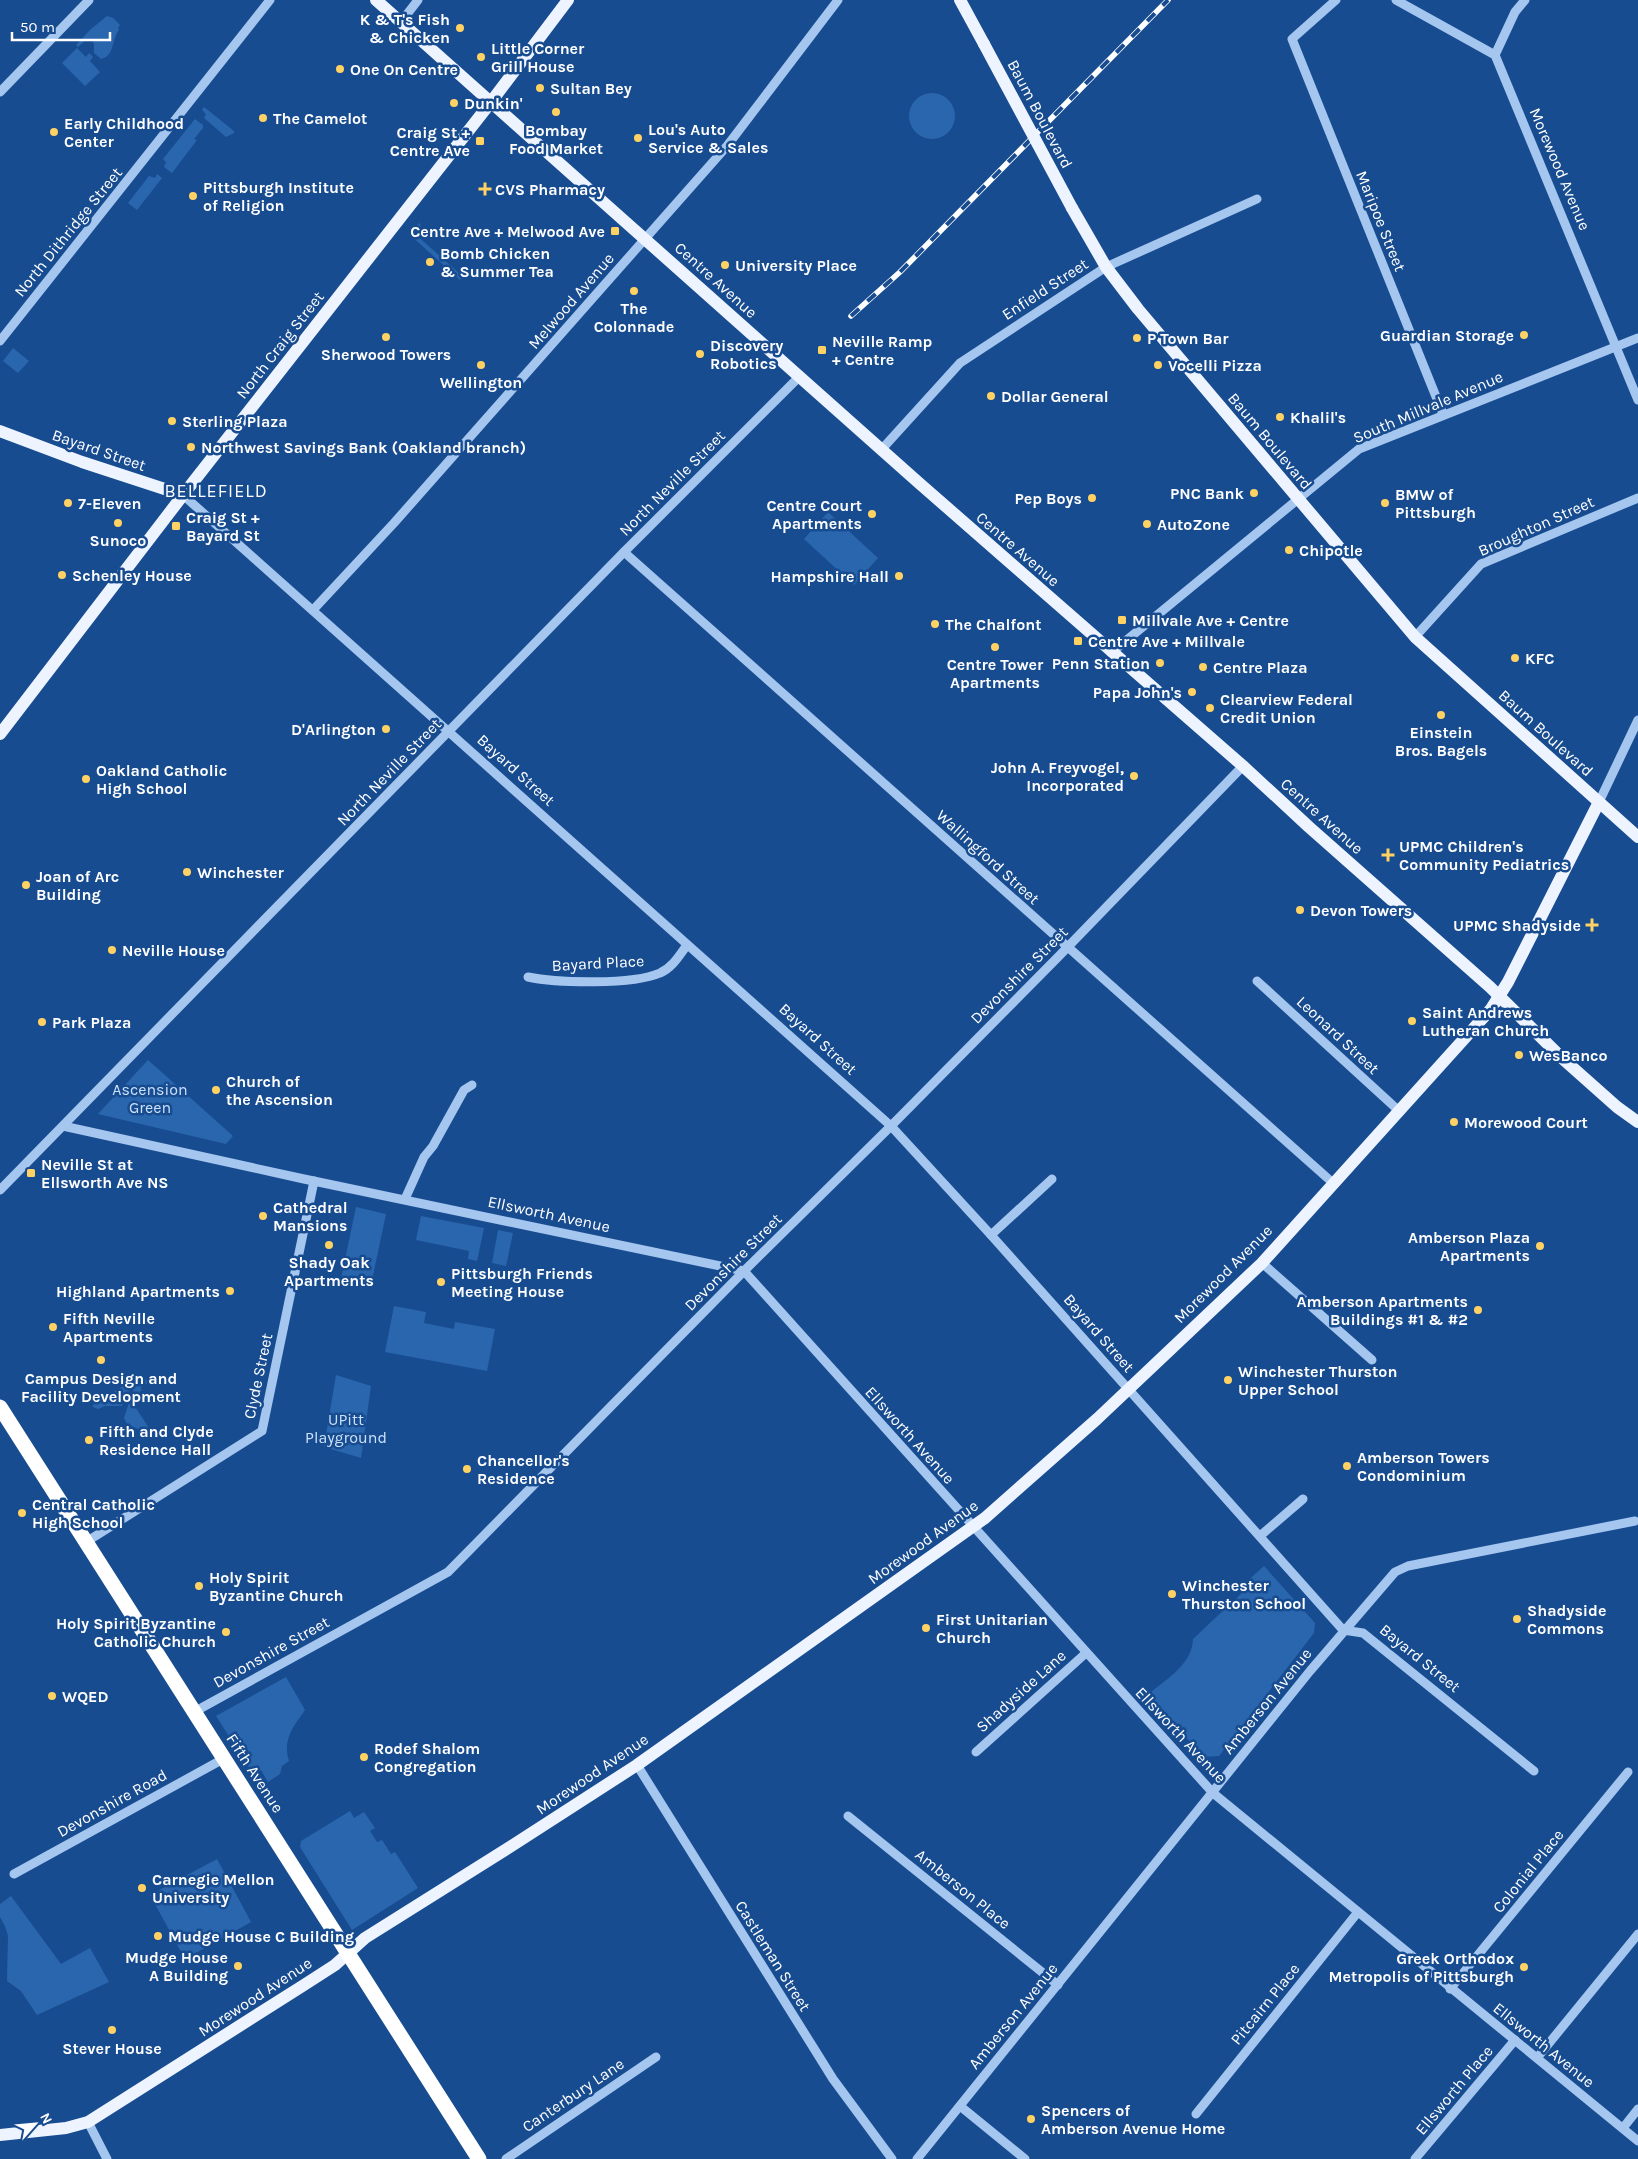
<svg xmlns="http://www.w3.org/2000/svg" width="1638" height="2159" font-family="Karla,sans-serif">
  <rect width="100%" height="100%" fill="#184c90"/>
  <g fill="#2a66ae">
    <path d="M 107,16 L 113,18 L 120,25 L 118,28 L 119,30 C 111,40 115,56 101,59 L 94,53 L 94,44 L 92,40 L 86,40 L 78,47 L 76,45 L 91,29 Z"/>
    <path d="M 77,48 L 86,57 L 89,53 L 93,57 L 90,61 L 100,72 L 85,86 L 62,63 Z"/>
    <circle cx="932" cy="116" r="23"/>
    <path d="M 204,107 L 234,131 L 234,133 L 226,137 L 204,118 L 206,114 L 202,110 Z"/>
    <path d="M 195,119 L 203,125 L 203,128 L 194,139 L 197,140 L 172,173 L 164,167 L 166,162 L 163,159 Z"/>
    <path d="M 157,174 L 162,178 L 137,210 L 128,203 L 149,176 L 155,178 Z"/>
    <path d="M 419,223 L 421,226 L 415,234 L 459,273 L 466,265 L 470,268 L 460,280 L 409,234 Z"/>
    <path d="M 13,348 L 29,361 L 18,373 L 3,361 Z"/>
    <path d="M 828,512 L 878,558 L 854,585 L 804,539 Z"/>
    <path d="M 148,1060 L 233,1136 L 226,1144 L 98,1114 Z"/>
    <path d="M 356,1207 L 386,1214 L 371,1285 L 341,1279 Z"/>
    <path d="M 421,1216 L 484,1228 L 477,1261 L 468,1259 L 469,1251 L 416,1240 Z"/>
    <path d="M 498,1230 L 513,1233 L 506,1266 L 492,1263 Z"/>
    <path d="M 394,1306 L 426,1312 L 424,1323 L 454,1329 L 455,1322 L 495,1329 L 487,1371 L 385,1352 Z"/>
    <path d="M 336,1375 L 371,1386 L 361,1458 L 324,1447 Z"/>
    <path d="M 140,1376 L 144,1376 L 148,1383 L 140,1388 L 142,1390 L 139,1392 L 141,1396 L 132,1402 L 154,1436 L 127,1424 L 124,1418 L 137,1378 Z"/>
    <path d="M 123,1386 L 127,1386 L 129,1391 L 122,1406 L 105,1406 L 98,1409 L 93,1407 L 93,1405 Z"/>
    <path d="M 1264,1566 L 1315,1623 L 1314,1633 L 1219,1756 L 1203,1757 L 1149,1694 C 1167,1678 1192,1665 1193,1639 L 1245,1590 L 1242,1586 Z"/>
    <path d="M 286,1677 L 305,1710 C 293,1727 282,1740 289,1761 L 282,1766 L 280,1774 L 268,1782 L 261,1770 L 254,1775 L 216,1716 Z"/>
    <path d="M 350,1811 L 354,1818 L 364,1812 L 375,1828 L 370,1831 L 377,1842 L 382,1840 L 391,1854 L 395,1852 L 418,1888 L 352,1930 L 300,1847 L 301,1841 Z"/>
    <path d="M 217,1859 L 251,1922 L 185,1959 L 150,1895 Z"/>
    <path d="M 11,1896 L 61,1964 L 90,1948 L 109,1982 L 37,2015 L 21,1991 L 7,1981 L 8,1936 L 5,1926 L 0,1917 L 0,1904 Z"/>
  </g>
  <g fill="none" stroke-linecap="round" stroke-linejoin="round">
    <g stroke="#a5c6ef" stroke-width="9">
      <path d="M 1336,0 L 1292,39 L 1443,414"/>
      <path d="M 1396,0 L 1495,55 L 1638,400"/>
      <path d="M 401,22 L 418,0"/>
      <path d="M 1495,55 L 1515,12 L 1525,0"/>
      <path d="M 0,92 L 89,0"/>
      <path d="M 0,341 L 270,0"/>
      <path d="M 882,449 L 960,363 L 1106,267 L 1257,199"/>
      <path d="M 183,495 L 891,1126 L 991,1235 L 1343,1630 L 1363,1633 L 1534,1771"/>
      <path d="M 624,552 L 1333,1183"/>
      <path d="M 313,610 L 394,523 L 727,146 L 838,0"/>
      <path d="M 1415,637 L 1481,564 L 1638,498"/>
      <path d="M 1111,653 L 1359,449 L 1638,338"/>
      <path d="M 1599,802 L 1638,720"/>
      <path d="M 528,977 C 557,983 633,985 660,973 C 672,968 679,956 687,945"/>
      <path d="M 1257,981 L 1398,1110"/>
      <path d="M 63,1126 L 304,1179 L 744,1271 L 1213,1793 L 1638,2141"/>
      <path d="M 0,1190 L 624,552 L 800,376"/>
      <path d="M 405,1199 L 424,1157 L 433,1146 L 464,1090 L 472,1085"/>
      <path d="M 991,1235 L 1052,1179"/>
      <path d="M 1262,1263 L 1372,1360"/>
      <path d="M 1260,1536 L 1303,1499"/>
      <path d="M 86,1542 L 262,1431 L 314,1181"/>
      <path d="M 194,1712 L 448,1572 L 744,1271 L 891,1126 L 1059,956 L 1243,766"/>
      <path d="M 976,1752 L 1086,1653"/>
      <path d="M 637,1765 L 833,2079 L 892,2159"/>
      <path d="M 848,1816 L 1058,1985"/>
      <path d="M 14,1874 L 225,1758"/>
      <path d="M 1450,1989 L 1628,1772"/>
      <path d="M 1537,2058 L 1638,1934"/>
      <path d="M 960,2106 L 1025,2159"/>
      <path d="M 1196,2114 L 1358,1912"/>
      <path d="M 88,2122 L 107,2159"/>
      <path d="M 1623,2128 L 1638,2109"/>
      <path d="M 506,2159 L 656,2057"/>
      <path d="M 917,2159 L 1310,1671 L 1395,1572 L 1408,1566 L 1635,1521"/>
      <path d="M 1415,2159 L 1515,2040"/>
    </g>
    <g stroke="#edf4ff" stroke-width="12">
      <path d="M 376,0 L 919,483 L 1243,766 L 1309,827 L 1490,987 L 1563,1059 L 1617,1107 L 1638,1122"/>
      <path d="M 960,0 L 984,44"/>
      <path d="M 1072,208 L 1106,267 L 1138,309 L 1415,637 L 1638,837"/>
      <path d="M 0,431 L 82,462 L 183,495"/>
      <path d="M 0,734 L 183,495 L 491,102 L 568,0"/>
      <path d="M 0,2135 L 66,2128 L 88,2122 L 304,1985 L 335,1965 L 365,1938 L 513,1845 L 637,1765 L 985,1518 L 1097,1419 L 1262,1263 L 1491,1009 L 1508,982 L 1599,802"/>
    </g>
    <path stroke="#fff" stroke-width="15" d="M 0,1407 L 479,2159"/>
    <defs>
      <path id="rail" d="M 851,316 L 900,272 L 1168,0"/>
    </defs>
    <use href="#rail" stroke="#fff" stroke-width="5.5"/>
    <use href="#rail" stroke="#184c90" stroke-width="4" stroke-dasharray="11" stroke-linecap="butt"/>
    <path stroke="#edf4ff" stroke-width="12" d="M 984,44 L 1072,208"/>
  </g>
  <g fill="#ffd263" stroke="#184c90" stroke-width="2">
    <circle cx="460" cy="28" r="5"/>
    <circle cx="481" cy="57" r="5"/>
    <circle cx="340" cy="69" r="5"/>
    <circle cx="540" cy="88" r="5"/>
    <circle cx="454" cy="103" r="5"/>
    <circle cx="556" cy="112" r="5"/>
    <circle cx="263" cy="118" r="5"/>
    <circle cx="54" cy="132" r="5"/>
    <circle cx="638" cy="138" r="5"/>
    <rect x="475" y="136" width="10" height="10" rx="2.5"/>
    <path d="M482.5 181.5h5v5h5v5h-5v5h-5v-5h-5v-5h5z"/>
    <circle cx="193" cy="196" r="5"/>
    <rect x="610" y="226" width="10" height="10" rx="2.5"/>
    <circle cx="430" cy="262" r="5"/>
    <circle cx="725" cy="265" r="5"/>
    <circle cx="634" cy="291" r="5"/>
    <circle cx="1524" cy="335" r="5"/>
    <circle cx="386" cy="337" r="5"/>
    <circle cx="1137" cy="338" r="5"/>
    <rect x="817" y="345" width="10" height="10" rx="2.5"/>
    <circle cx="700" cy="354" r="5"/>
    <circle cx="481" cy="365" r="5"/>
    <circle cx="1158" cy="365" r="5"/>
    <circle cx="991" cy="396" r="5"/>
    <circle cx="1280" cy="417" r="5"/>
    <circle cx="172" cy="421" r="5"/>
    <circle cx="191" cy="447" r="5"/>
    <circle cx="1254" cy="493" r="5"/>
    <circle cx="1092" cy="498" r="5"/>
    <circle cx="68" cy="503" r="5"/>
    <circle cx="1385" cy="503" r="5"/>
    <circle cx="872" cy="514" r="5"/>
    <circle cx="118" cy="523" r="5"/>
    <circle cx="1147" cy="524" r="5"/>
    <rect x="171" y="521" width="10" height="10" rx="2.5"/>
    <circle cx="1289" cy="550" r="5"/>
    <circle cx="62" cy="575" r="5"/>
    <circle cx="899" cy="576" r="5"/>
    <rect x="1117" y="615" width="10" height="10" rx="2.5"/>
    <circle cx="935" cy="624" r="5"/>
    <rect x="1073" y="636" width="10" height="10" rx="2.5"/>
    <circle cx="995" cy="647" r="5"/>
    <circle cx="1515" cy="658" r="5"/>
    <circle cx="1160" cy="663" r="5"/>
    <circle cx="1203" cy="667" r="5"/>
    <circle cx="1192" cy="692" r="5"/>
    <circle cx="1210" cy="708" r="5"/>
    <circle cx="1441" cy="715" r="5"/>
    <circle cx="386" cy="729" r="5"/>
    <circle cx="1134" cy="776" r="5"/>
    <circle cx="86" cy="779" r="5"/>
    <path d="M1385.5 847.5h5v5h5v5h-5v5h-5v-5h-5v-5h5z"/>
    <circle cx="187" cy="872" r="5"/>
    <circle cx="26" cy="885" r="5"/>
    <circle cx="1300" cy="910" r="5"/>
    <path d="M1589.5 917.5h5v5h5v5h-5v5h-5v-5h-5v-5h5z"/>
    <circle cx="112" cy="950" r="5"/>
    <circle cx="1412" cy="1021" r="5"/>
    <circle cx="42" cy="1022" r="5"/>
    <circle cx="1519" cy="1055" r="5"/>
    <circle cx="216" cy="1090" r="5"/>
    <circle cx="1454" cy="1122" r="5"/>
    <rect x="26" y="1168" width="10" height="10" rx="2.5"/>
    <circle cx="263" cy="1216" r="5"/>
    <circle cx="329" cy="1245" r="5"/>
    <circle cx="1540" cy="1246" r="5"/>
    <circle cx="441" cy="1282" r="5"/>
    <circle cx="230" cy="1291" r="5"/>
    <circle cx="1478" cy="1310" r="5"/>
    <circle cx="53" cy="1327" r="5"/>
    <circle cx="101" cy="1360" r="5"/>
    <circle cx="1228" cy="1380" r="5"/>
    <circle cx="89" cy="1440" r="5"/>
    <circle cx="1347" cy="1466" r="5"/>
    <circle cx="467" cy="1469" r="5"/>
    <circle cx="22" cy="1513" r="5"/>
    <circle cx="199" cy="1586" r="5"/>
    <circle cx="1172" cy="1594" r="5"/>
    <circle cx="1517" cy="1619" r="5"/>
    <circle cx="926" cy="1628" r="5"/>
    <circle cx="226" cy="1632" r="5"/>
    <circle cx="52" cy="1696" r="5"/>
    <circle cx="364" cy="1757" r="5"/>
    <circle cx="142" cy="1888" r="5"/>
    <circle cx="158" cy="1936" r="5"/>
    <circle cx="238" cy="1966" r="5"/>
    <circle cx="1524" cy="1967" r="5"/>
    <circle cx="112" cy="2030" r="5"/>
    <circle cx="1031" cy="2119" r="5"/>
  </g>
  <g text-anchor="middle" dominant-baseline="central" stroke-width="5" stroke-linejoin="round" paint-order="stroke">
    <g font-size="16" font-weight="bold" fill="#fff" stroke="#184c90" text-anchor="start">
      <text x="450" y="19" text-anchor="end">K &amp; T's Fish<tspan x="450" dy="18">&amp; Chicken</tspan></text>
      <text x="491" y="48">Little Corner<tspan x="491" dy="18">Grill House</tspan></text>
      <text x="350" y="69">One On Centre</text>
      <text x="550" y="88">Sultan Bey</text>
      <text x="464" y="103">Dunkin'</text>
      <text x="273" y="118">The Camelot</text>
      <text x="64" y="123">Early Childhood<tspan x="64" dy="18">Center</tspan></text>
      <text x="648" y="129">Lou's Auto<tspan x="648" dy="18">Service &amp; Sales</tspan></text>
      <text x="556" y="130" text-anchor="middle">Bombay<tspan x="556" dy="18">Food Market</tspan></text>
      <text x="470" y="132" text-anchor="end">Craig St +<tspan x="470" dy="18">Centre Ave</tspan></text>
      <text x="203" y="187">Pittsburgh Institute<tspan x="203" dy="18">of Religion</tspan></text>
      <text x="495" y="189">CVS Pharmacy</text>
      <text x="605" y="231" text-anchor="end">Centre Ave + Melwood Ave</text>
      <text x="440" y="253">Bomb Chicken<tspan x="440" dy="18">&amp; Summer Tea</tspan></text>
      <text x="735" y="265">University Place</text>
      <text x="634" y="308" text-anchor="middle">The<tspan x="634" dy="18">Colonnade</tspan></text>
      <text x="1514" y="335" text-anchor="end">Guardian Storage</text>
      <text x="1147" y="338">P Town Bar</text>
      <text x="832" y="341">Neville Ramp<tspan x="832" dy="18">+ Centre</tspan></text>
      <text x="710" y="345">Discovery<tspan x="710" dy="18">Robotics</tspan></text>
      <text x="386" y="354" text-anchor="middle">Sherwood Towers</text>
      <text x="1168" y="365">Vocelli Pizza</text>
      <text x="481" y="382" text-anchor="middle">Wellington</text>
      <text x="1001" y="396">Dollar General</text>
      <text x="1290" y="417">Khalil's</text>
      <text x="182" y="421">Sterling Plaza</text>
      <text x="201" y="447">Northwest Savings Bank (Oakland branch)</text>
      <text x="1244" y="493" text-anchor="end">PNC Bank</text>
      <text x="1395" y="494">BMW of<tspan x="1395" dy="18">Pittsburgh</tspan></text>
      <text x="1082" y="498" text-anchor="end">Pep Boys</text>
      <text x="78" y="503">7-Eleven</text>
      <text x="862" y="505" text-anchor="end">Centre Court<tspan x="862" dy="18">Apartments</tspan></text>
      <text x="186" y="517">Craig St +<tspan x="186" dy="18">Bayard St</tspan></text>
      <text x="1157" y="524">AutoZone</text>
      <text x="118" y="540" text-anchor="middle">Sunoco</text>
      <text x="1299" y="550">Chipotle</text>
      <text x="72" y="575">Schenley House</text>
      <text x="889" y="576" text-anchor="end">Hampshire Hall</text>
      <text x="1132" y="620">Millvale Ave + Centre</text>
      <text x="945" y="624">The Chalfont</text>
      <text x="1088" y="641">Centre Ave + Millvale</text>
      <text x="1525" y="658">KFC</text>
      <text x="1150" y="663" text-anchor="end">Penn Station</text>
      <text x="995" y="664" text-anchor="middle">Centre Tower<tspan x="995" dy="18">Apartments</tspan></text>
      <text x="1213" y="667">Centre Plaza</text>
      <text x="1182" y="692" text-anchor="end">Papa John's</text>
      <text x="1220" y="699">Clearview Federal<tspan x="1220" dy="18">Credit Union</tspan></text>
      <text x="376" y="729" text-anchor="end">D'Arlington</text>
      <text x="1441" y="732" text-anchor="middle">Einstein<tspan x="1441" dy="18">Bros. Bagels</tspan></text>
      <text x="1124" y="767" text-anchor="end">John A. Freyvogel,<tspan x="1124" dy="18">Incorporated</tspan></text>
      <text x="96" y="770">Oakland Catholic<tspan x="96" dy="18">High School</tspan></text>
      <text x="1399" y="846">UPMC Children's<tspan x="1399" dy="18">Community Pediatrics</tspan></text>
      <text x="197" y="872">Winchester</text>
      <text x="36" y="876">Joan of Arc<tspan x="36" dy="18">Building</tspan></text>
      <text x="1310" y="910">Devon Towers</text>
      <text x="1581" y="925" text-anchor="end">UPMC Shadyside</text>
      <text x="122" y="950">Neville House</text>
      <text x="1422" y="1012">Saint Andrews<tspan x="1422" dy="18">Lutheran Church</tspan></text>
      <text x="52" y="1022">Park Plaza</text>
      <text x="1529" y="1055">WesBanco</text>
      <text x="226" y="1081">Church of<tspan x="226" dy="18">the Ascension</tspan></text>
      <text x="1464" y="1122">Morewood Court</text>
      <text x="41" y="1164">Neville St at<tspan x="41" dy="18">Ellsworth Ave NS</tspan></text>
      <text x="273" y="1207">Cathedral<tspan x="273" dy="18">Mansions</tspan></text>
      <text x="1530" y="1237" text-anchor="end">Amberson Plaza<tspan x="1530" dy="18">Apartments</tspan></text>
      <text x="329" y="1262" text-anchor="middle">Shady Oak<tspan x="329" dy="18">Apartments</tspan></text>
      <text x="451" y="1273">Pittsburgh Friends<tspan x="451" dy="18">Meeting House</tspan></text>
      <text x="220" y="1291" text-anchor="end">Highland Apartments</text>
      <text x="1468" y="1301" text-anchor="end">Amberson Apartments<tspan x="1468" dy="18">Buildings #1 &amp; #2</tspan></text>
      <text x="63" y="1318">Fifth Neville<tspan x="63" dy="18">Apartments</tspan></text>
      <text x="1238" y="1371">Winchester Thurston<tspan x="1238" dy="18">Upper School</tspan></text>
      <text x="101" y="1378" text-anchor="middle">Campus Design and<tspan x="101" dy="18">Facility Development</tspan></text>
      <text x="99" y="1431">Fifth and Clyde<tspan x="99" dy="18">Residence Hall</tspan></text>
      <text x="1357" y="1457">Amberson Towers<tspan x="1357" dy="18">Condominium</tspan></text>
      <text x="477" y="1460">Chancellor's<tspan x="477" dy="18">Residence</tspan></text>
      <text x="32" y="1504">Central Catholic<tspan x="32" dy="18">High School</tspan></text>
      <text x="209" y="1577">Holy Spirit<tspan x="209" dy="18">Byzantine Church</tspan></text>
      <text x="1182" y="1585">Winchester<tspan x="1182" dy="18">Thurston School</tspan></text>
      <text x="1527" y="1610">Shadyside<tspan x="1527" dy="18">Commons</tspan></text>
      <text x="936" y="1619">First Unitarian<tspan x="936" dy="18">Church</tspan></text>
      <text x="216" y="1623" text-anchor="end">Holy Spirit Byzantine<tspan x="216" dy="18">Catholic Church</tspan></text>
      <text x="62" y="1696">WQED</text>
      <text x="374" y="1748">Rodef Shalom<tspan x="374" dy="18">Congregation</tspan></text>
      <text x="152" y="1879">Carnegie Mellon<tspan x="152" dy="18">University</tspan></text>
      <text x="168" y="1936">Mudge House C Building</text>
      <text x="228" y="1957" text-anchor="end">Mudge House<tspan x="228" dy="18">A Building</tspan></text>
      <text x="1514" y="1958" text-anchor="end">Greek Orthodox<tspan x="1514" dy="18">Metropolis of Pittsburgh</tspan></text>
      <text x="112" y="2048" text-anchor="middle">Stever House</text>
      <text x="1041" y="2110">Spencers of<tspan x="1041" dy="18">Amberson Avenue Home</tspan></text>
    </g>
    <g font-size="16" fill="#fff" stroke="#184c90">
      <text transform="translate(1040 114) rotate(62)">Baum Boulevard</text>
      <text transform="translate(1560 169) rotate(67)">Morewood Avenue</text>
      <text transform="translate(1381 221) rotate(68)">Maripoe Street</text>
      <text transform="translate(68 232) rotate(-51)">North Dithridge Street</text>
      <text transform="translate(716 280) rotate(42)">Centre Avenue</text>
      <text transform="translate(1045 289) rotate(-33)">Enfield Street</text>
      <text transform="translate(571 301) rotate(-49)">Melwood Avenue</text>
      <text transform="translate(280 345) rotate(-52)">North Craig Street</text>
      <text transform="translate(1428 407) rotate(-23)">South Millvale Avenue</text>
      <text transform="translate(1270 441) rotate(50)">Baum Boulevard</text>
      <text transform="translate(99 450) rotate(19)">Bayard Street</text>
      <text transform="translate(672 483) rotate(-45)">North Neville Street</text>
      <text transform="translate(1536 526) rotate(-24)">Broughton Street</text>
      <text transform="translate(1018 549) rotate(41)">Centre Avenue</text>
      <text transform="translate(1546 733) rotate(42)">Baum Boulevard</text>
      <text transform="translate(516 770) rotate(42)">Bayard Street</text>
      <text transform="translate(389 772) rotate(-46)">North Neville Street</text>
      <text transform="translate(1322 816) rotate(42)">Centre Avenue</text>
      <text transform="translate(988 857) rotate(42)">Wallingford Street</text>
      <text transform="translate(598 963) rotate(-3)">Bayard Place</text>
      <text transform="translate(1019 975) rotate(-45)">Devonshire Street</text>
      <text transform="translate(1338 1035) rotate(43)">Leonard Street</text>
      <text transform="translate(818 1039) rotate(42)">Bayard Street</text>
      <text transform="translate(549 1214) rotate(12)">Ellsworth Avenue</text>
      <text transform="translate(733 1262) rotate(-45)">Devonshire Street</text>
      <text transform="translate(1223 1274) rotate(-45)">Morewood Avenue</text>
      <text transform="translate(1099 1333) rotate(49)">Bayard Street</text>
      <text transform="translate(258 1376) rotate(-78)">Clyde Street</text>
      <text transform="translate(910 1435) rotate(48)">Ellsworth Avenue</text>
      <text transform="translate(923 1542) rotate(-36)">Morewood Avenue</text>
      <text transform="translate(271 1652) rotate(-29)">Devonshire Street</text>
      <text transform="translate(1420 1658) rotate(39)">Bayard Street</text>
      <text transform="translate(1021 1691) rotate(-42)">Shadyside Lane</text>
      <text transform="translate(1267 1701) rotate(-51)">Amberson Avenue</text>
      <text transform="translate(1181 1735) rotate(47)">Ellsworth Avenue</text>
      <text transform="translate(255 1773) rotate(57)">Fifth Avenue</text>
      <text transform="translate(592 1774) rotate(-34)">Morewood Avenue</text>
      <text transform="translate(112 1803) rotate(-29)">Devonshire Road</text>
      <text transform="translate(1528 1871) rotate(-51)">Colonial Place</text>
      <text transform="translate(963 1889) rotate(39)">Amberson Place</text>
      <text transform="translate(773 1956) rotate(58)">Castleman Street</text>
      <text transform="translate(255 1997) rotate(-33)">Morewood Avenue</text>
      <text transform="translate(1265 2004) rotate(-51)">Pitcairn Place</text>
      <text transform="translate(1013 2016) rotate(-51)">Amberson Avenue</text>
      <text transform="translate(1544 2045) rotate(39)">Ellsworth Avenue</text>
      <text transform="translate(1454 2090) rotate(-50)">Ellsworth Place</text>
      <text transform="translate(573 2095) rotate(-34)">Canterbury Lane</text>
    </g>
    <g font-size="16" fill="#cbe1fb" stroke="#184c90">
      <text x="150" y="1089">Ascension<tspan x="150" dy="18">Green</tspan></text>
      <text x="346" y="1419">UPitt<tspan x="346" dy="18">Playground</tspan></text>
    </g>
    <g font-size="18" letter-spacing="1" fill="#fff" stroke="#184c90">
      <text x="216" y="491">BELLEFIELD</text>
    </g>
  </g>
  <g transform="translate(35 2124) rotate(63)" stroke="#184c90" stroke-width="4" paint-order="stroke">
  <path d="M0-4L9 19L0 12L-9 19Z" fill="#ffffff"/>
  <text y="-8" font-size="14" font-weight="bold" text-anchor="middle" fill="#ffffff">N</text>
  </g>
  <path d="M12 32v8h98v-8" fill="none" stroke="#ffffff" stroke-width="2.5"/>
  <text x="20" y="32" font-size="15" fill="#ffffff" stroke="#184c90" stroke-width="4" paint-order="stroke">50 m</text>
</svg>
